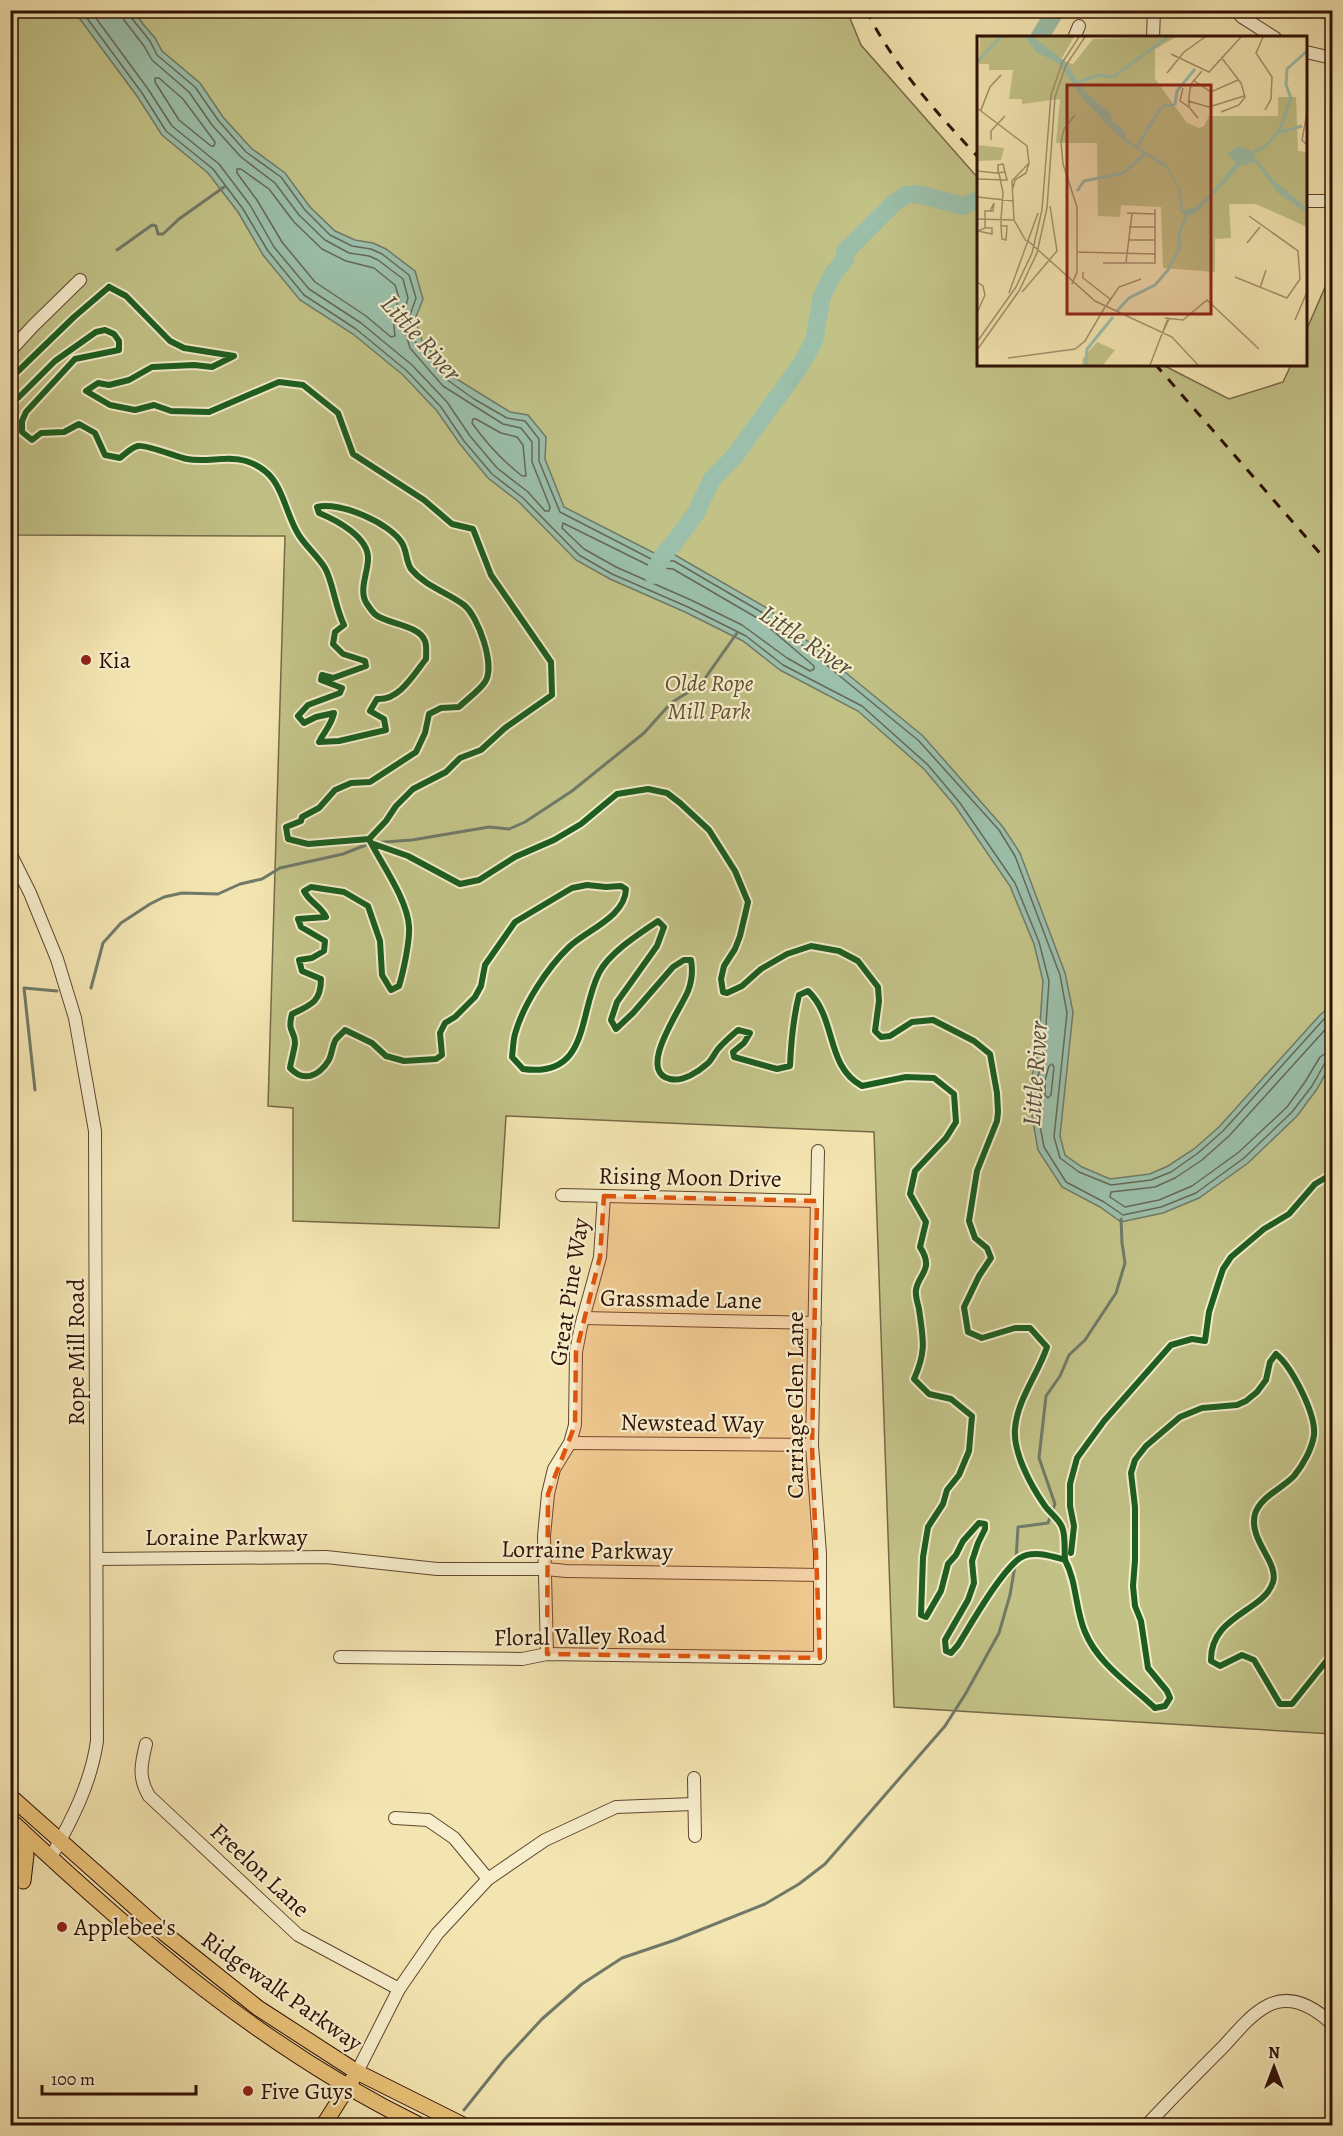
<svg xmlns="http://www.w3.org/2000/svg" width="1343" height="2136" font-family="Alegreya,serif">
  <rect width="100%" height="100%" fill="#f3e5b1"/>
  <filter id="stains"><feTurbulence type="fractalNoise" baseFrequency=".00333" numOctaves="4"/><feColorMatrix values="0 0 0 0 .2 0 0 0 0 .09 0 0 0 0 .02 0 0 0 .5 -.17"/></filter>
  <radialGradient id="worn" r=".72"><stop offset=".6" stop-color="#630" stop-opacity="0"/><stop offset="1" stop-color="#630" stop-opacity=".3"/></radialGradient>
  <path fill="#c2c287" stroke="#786946" stroke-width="1.5" d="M 11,11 L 847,11 L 861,45 L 978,178 L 978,364 L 1163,365 L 1229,399 L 1283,382 L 1291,365 L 1306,364 L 1306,331 L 1326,285 L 1332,285 L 1332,1734 L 894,1707 L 874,1132 L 506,1116 L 499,1228 L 293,1221 L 293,1108 L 268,1106 L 285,536 L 11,535 Z"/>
  <path fill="#9bbfaa" stroke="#707968" stroke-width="1.5" d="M 74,11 L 134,11 L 143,24 L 155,38 L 162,51 L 200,83 L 223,117 L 251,148 L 285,173 L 310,207 L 335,231 L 355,240 L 373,243 L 386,249 L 415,271 L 423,299 L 415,319 L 422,341 L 450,375 L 510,412 L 528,415 L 546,437 L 545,459 L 564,507 L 658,555 L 675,555 L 767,608 L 923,736 L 1003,827 L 1020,853 L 1065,973 L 1073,1012 L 1060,1136 L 1065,1155 L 1082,1167 L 1110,1179 L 1150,1174 L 1168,1166 L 1194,1149 L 1219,1127 L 1320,1015 L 1332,1005 L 1332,1062 L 1317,1089 L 1297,1116 L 1248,1163 L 1199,1198 L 1163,1213 L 1121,1222 L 1100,1207 L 1062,1187 L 1038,1150 L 1031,1110 L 1031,1079 L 1038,1054 L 1043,981 L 1034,944 L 1010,886 L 955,806 L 924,769 L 858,711 L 780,670 L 743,641 L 685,612 L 610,579 L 576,560 L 519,502 L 488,478 L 460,444 L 437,411 L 403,375 L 353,334 L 300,300 L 263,255 L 238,212 L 208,173 L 162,135 L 137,96 Z"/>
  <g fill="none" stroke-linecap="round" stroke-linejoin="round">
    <g stroke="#656858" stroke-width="1.5">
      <path d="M 81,10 L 142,93 L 166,131 L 213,169 L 243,209 L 268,251 L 304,295 L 356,329 L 407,371 L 441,407 L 464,441 L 492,474 L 523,498 L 579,555 L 612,574 L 688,607 L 746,636 L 783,665 L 862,706 L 928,765 L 960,803 L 1015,883 L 1039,942 L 1049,981 L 1044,1054 L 1037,1080 L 1037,1110 L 1044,1147 L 1066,1182 L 1104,1202 L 1123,1215 L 1161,1207 L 1196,1193 L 1244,1158 L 1292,1112 L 1312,1086 L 1325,1063 L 1332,1060"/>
      <path d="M 90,10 L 148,89 L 172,126 L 219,164 L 250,205 L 274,247 L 309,289 L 361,323 L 412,365 L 447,402 L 470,436 L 497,468 L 528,492 L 545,511 L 549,511 L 550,507 L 532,462 L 532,442 L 521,428 L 503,424 L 443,386 L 410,348 L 402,321 L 408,298 L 403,279 L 378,260 L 369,256 L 349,253 L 325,240 L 299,215 L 275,183 L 241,157 L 212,125 L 189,92 L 152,60 L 144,46 L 124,20 L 122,10"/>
      <path d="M 129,10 L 130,16 L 150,41 L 157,55 L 195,87 L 218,120 L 246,152 L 281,177 L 305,210 L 330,235 L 352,246 L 371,249 L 382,254 L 409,275 L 416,298 L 409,318 L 416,343 L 446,379 L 474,399 L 507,418 L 525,421 L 539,439 L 539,461 L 560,512 L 655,561 L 674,561 L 763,613 L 919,741 L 999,830 L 1015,856 L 1060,975 L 1067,1013 L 1054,1137 L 1060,1158 L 1079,1172 L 1111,1185 L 1151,1180 L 1171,1172 L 1198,1153 L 1223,1131 L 1324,1019 L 1332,1013"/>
      <path d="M 155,78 L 159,78 L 183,99 L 215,142 L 214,146 L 211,146 L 179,120 L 155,82 Z"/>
      <path d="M 237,169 L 241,169 L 269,189 L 294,222 L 322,249 L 346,261 L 374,268 L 395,285 L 399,298 L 393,316 L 395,336 L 391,337 L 366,316 L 315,282 L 282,242 L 257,200 L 237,173 Z"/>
      <path d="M 473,419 L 476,419 L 501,433 L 517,437 L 523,445 L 526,476 L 522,476 C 503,461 486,443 472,423 Z"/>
      <path d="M 563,523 L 652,567 L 673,569 L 759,619 L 814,666 L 814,669 L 810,671 L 787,658 L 742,625 L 691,600 L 616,567 L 584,549 L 562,528 Z"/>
      <path d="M 1332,1022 L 1229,1136 L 1202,1160 L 1175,1178 L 1155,1187 L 1111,1192 L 1110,1197 L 1125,1207 L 1159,1200 L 1192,1186 L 1239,1152 L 1287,1107 L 1305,1082 L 1320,1057 L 1326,1053 L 1332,1052"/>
      <path d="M 1052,1064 L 1054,1067 L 1051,1095 L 1048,1098 L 1045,1095 L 1045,1080 L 1049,1066 Z"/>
    </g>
    <g stroke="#707968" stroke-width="3">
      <path d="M 117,250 L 152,225 L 156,226 L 158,234 L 163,234 L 179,219 L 224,187"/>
      <path d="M 91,988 L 103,943 L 121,923 L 150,904 L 164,897 L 182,893 L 218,894 L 240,884 L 262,879 L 280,868 L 343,854 L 371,843 L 412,840 L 489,827 L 509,829 L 525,822 L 572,791 L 644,733 L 671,703 L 701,684 L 737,633"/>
      <path d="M 35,1090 L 24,988 L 57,991"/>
      <path d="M 464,2110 L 504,2060 L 542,2019 L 582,1984 L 622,1958 L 675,1940 L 765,1904 L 799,1884 L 825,1864 L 945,1726 L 966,1693 L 999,1633 L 1010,1595 L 1016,1560 L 1018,1527 L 1048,1523 L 1055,1504 L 1039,1458 L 1046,1396 L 1060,1376 L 1069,1355 L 1085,1340 L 1116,1293 L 1125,1263 L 1122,1243 L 1121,1219"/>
    </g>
    <g stroke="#9bbfaa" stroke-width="18">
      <path d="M 1039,38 L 1056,10"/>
      <path d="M 653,575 L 663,555 L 674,543 L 696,513 L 712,479 L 734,457 L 800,366 L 814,341 L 822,296 L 833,274 L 845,259 L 845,252 L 894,203 L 906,195 L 918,194 L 963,206 L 978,200"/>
    </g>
    <defs>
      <g id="minor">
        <path d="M 1235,10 L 1242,17 L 1275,38"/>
        <path d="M 1074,38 L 1079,26"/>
        <path d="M 1153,38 L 1154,10"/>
        <path d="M 1306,52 L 1332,58"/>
        <path d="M 1306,201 L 1332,201"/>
        <path d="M 10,351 L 33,326 L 80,280"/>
        <path d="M 10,853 L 30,893 L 57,959 L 75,1018 L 95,1131 L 97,1741 C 91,1783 72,1820 51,1857"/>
        <path d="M 562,1195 L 817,1201"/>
        <path d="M 583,1318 L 815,1323"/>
        <path d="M 570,1443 L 812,1445"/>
        <path d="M 98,1559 L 326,1557 L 437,1569 L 546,1569 L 566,1571 L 820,1575"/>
        <path d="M 547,1654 L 544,1536 L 548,1494 L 554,1469 L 570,1443 L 575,1425 L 576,1352 L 581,1326 L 600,1257 L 604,1196"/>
        <path d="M 340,1657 L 522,1659 L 547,1654 L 820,1658 L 820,1554 L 812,1445 L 818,1151"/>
        <path d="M 146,1744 C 141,1764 138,1778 149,1796 L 298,1935 L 399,1989"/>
        <path d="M 694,1778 L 695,1836"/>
        <path d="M 395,1818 L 428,1820 L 454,1838 L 488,1879"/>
        <path d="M 357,2072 L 399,1989 L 437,1934 L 488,1879 L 545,1840 L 616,1807 L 693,1804"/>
        <path d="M 1146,2126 C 1171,2099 1197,2073 1223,2047 C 1236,2033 1250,2015 1267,2006 C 1291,1993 1315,2008 1332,2024"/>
      </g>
      <g id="major">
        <path d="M 10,1796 L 164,1933 L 258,2008 L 357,2072 L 465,2126"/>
        <path d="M 10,1820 C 138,1940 262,2048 421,2126"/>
        <path d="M 21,1830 L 26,1855 L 23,1881"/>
        <path d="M 323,2126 L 352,2080"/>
      </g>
    </defs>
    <use href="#minor" stroke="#604530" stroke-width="14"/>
    <use href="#major" stroke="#2f1005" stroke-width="17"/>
    <use href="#minor" stroke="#f7eecc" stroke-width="12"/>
    <use href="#major" stroke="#eac278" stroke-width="15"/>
    <g stroke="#2f1005" stroke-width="3" stroke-dasharray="10 10" stroke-linecap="butt">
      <path d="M 866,10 C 894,66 936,112 978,157"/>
      <path d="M 1155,364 L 1332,567"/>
    </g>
    <defs>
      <g id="cycleway">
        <path d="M 10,379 L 74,317 L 109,287"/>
        <path d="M 10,403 L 19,397 L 55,361 L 96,332 L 105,330 L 114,334 L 119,341 L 119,350 L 75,359 L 26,412 L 22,421 L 22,432 L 32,440 L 41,433 L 64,432 L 79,424 L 95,433 L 105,455 L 120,458 C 125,454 132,447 138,446 C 145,444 177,457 187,459 C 207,463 226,455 246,461 C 283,473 281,503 297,532 C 304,545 317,555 325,568 C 333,582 335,607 344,625 L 335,632 L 333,644 L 343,654 L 365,661 L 366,666 L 333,678 L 322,675 L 321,680 L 342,688 L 340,693 L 308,705 L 298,716 L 304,723 L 316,717 L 334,713 C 331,726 325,730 319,742 L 339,741 L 386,730 L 384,719 L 370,711 L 377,699 C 399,701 414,674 426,659 C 426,653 427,646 425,641 C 419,625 388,624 376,615 C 373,613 369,607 367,604 C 358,591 368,573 368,559 C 369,537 336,520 319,513 L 317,507 C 339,501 390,523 402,543 C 407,551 406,562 411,569 C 426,587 447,592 464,605 C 478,616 496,666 485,682 C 479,691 467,699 459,707 L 441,708 L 429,714 L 425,733 L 416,752 L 370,782 L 351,783 L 335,790 L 319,808 L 302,817 L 301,821 L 286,827 L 288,839 L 308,844 L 369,839 L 386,821 L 396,806 L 413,789 L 446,772 L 460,758 L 481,750 L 505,728 L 552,695 L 551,662 L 491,575 L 473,529 L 452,524 L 424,500 L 353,454 L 338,413 L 303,385 L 279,382 L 209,412 L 171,411 L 154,405 L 135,410 L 110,405 L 86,391 L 98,383 L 109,385 L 129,380 L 152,367 L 194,365 L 212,367 L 234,356 L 184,348 L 170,341 L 126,296 L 109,287"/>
        <path d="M 369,839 L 371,843 C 383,866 408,901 409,927 C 410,941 403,973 399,986 L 391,990 L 382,975 L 380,941 L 368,906 L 344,892 L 311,887 L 304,891 C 309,902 321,906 326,917 L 298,919 L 301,927 L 325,941 L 324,951 L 312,958 L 299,960 L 302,971 L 321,979 C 321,1002 311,1005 292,1014 C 287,1033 295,1030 295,1043 C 295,1047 291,1061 290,1068 C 304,1083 319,1076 329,1060 C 332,1054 332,1047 335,1041 C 337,1037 342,1034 345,1030 L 372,1043 L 386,1056 L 404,1061 L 436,1059 L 442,1055 L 440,1033 L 445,1023 L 455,1017 L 475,997 L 481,986 L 485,965 L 515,922 L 572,888 L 587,885 L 606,887 L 621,886 L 626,889 C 625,917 587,930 569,947 C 547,968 523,1005 515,1034 C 513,1041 513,1050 512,1057 L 523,1069 C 590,1078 578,1014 599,973 C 609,953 640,933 658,921 L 664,927 L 657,946 L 617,1002 L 611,1020 L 616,1029 L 633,1013 L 673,967 L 684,960 L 691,960 C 693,971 692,981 688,991 C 681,1009 636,1071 670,1079 C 683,1082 698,1072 707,1064 C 712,1060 714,1054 718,1049 C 724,1042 731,1036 738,1030 L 750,1033 L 744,1043 L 733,1052 L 734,1057 L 777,1069 L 790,1066 C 791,1042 793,1019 799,995 L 808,991 C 837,1018 825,1066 862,1086 L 906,1077 L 934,1078 L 954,1094 L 956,1122 L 946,1138 L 915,1171 L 910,1194 L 926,1222 L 920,1247 C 935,1270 918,1274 916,1290 C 915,1296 918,1304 919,1309 C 923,1339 927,1350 914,1379 L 929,1394 L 951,1399 L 972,1416 L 969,1451 L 959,1475 L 947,1490 L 943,1504 L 928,1527 L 923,1557 L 921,1615 L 926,1617 L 941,1591 L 948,1564 L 956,1555 L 963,1541 L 979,1523 L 985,1524 L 985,1529 L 978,1543 L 972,1561 L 974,1583 L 968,1600 L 945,1640 L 946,1651 L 951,1653 L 958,1645 C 971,1624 1001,1571 1020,1558 C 1033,1550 1051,1556 1065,1560 C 1064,1550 1066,1536 1062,1527 C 1059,1519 1050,1513 1045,1506 C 1031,1486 1013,1453 1015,1429 C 1017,1400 1038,1374 1047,1347 L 1030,1328 L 1015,1328 L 982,1338 L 968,1332 L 964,1307 L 979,1276 L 991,1258 L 987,1248 L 975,1238 L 969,1221 L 977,1171 L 997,1121 L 998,1112 L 997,1093 L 990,1054 L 974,1041 L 933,1020 L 912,1022 L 890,1036 L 881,1037 L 875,1031 L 879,1001 L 878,987 L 858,961 L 839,951 L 811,946 L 787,954 L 761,969 L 742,986 L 727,993 L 723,992 L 721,979 L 724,966 L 735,949 L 740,936 L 748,902 L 735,871 L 709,830 L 680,803 L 667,793 L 648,789 L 617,794 L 581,824 L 554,840 L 515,857 L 479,880 L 460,884 L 408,856 L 371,843"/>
        <path d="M 1071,1553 L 1074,1526 L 1070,1506 L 1070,1484 L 1077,1458 L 1104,1421 L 1171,1345 L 1192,1339 L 1205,1341 L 1209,1312 L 1218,1284 L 1223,1269 L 1231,1257 L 1264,1229 L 1289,1214 L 1315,1184 L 1332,1174"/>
        <path d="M 1065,1560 C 1077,1582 1075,1609 1085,1632 C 1098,1664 1131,1685 1155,1708 L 1165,1706 L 1170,1698 L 1167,1691 L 1148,1668 L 1141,1621 L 1135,1606 L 1133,1586 L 1135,1560 L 1135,1507 L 1131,1473 L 1135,1460 L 1146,1446 L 1180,1417 L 1202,1408 L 1237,1405 L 1246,1401 L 1257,1392 L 1266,1380 L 1270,1362 L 1276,1354 C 1292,1367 1316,1414 1314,1435 C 1312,1449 1303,1465 1294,1476 C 1283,1488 1260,1497 1255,1514 C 1248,1540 1279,1562 1273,1582 C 1264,1612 1210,1615 1211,1661 L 1220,1666 L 1242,1655 L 1254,1660 L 1280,1704 L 1292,1704 L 1332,1654"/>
      </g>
    </defs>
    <use href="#cycleway" stroke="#f7eecc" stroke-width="10"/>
    <use href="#cycleway" stroke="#1b5e20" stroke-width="6"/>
  </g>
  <path fill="#df550c" fill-opacity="0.2" stroke="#df550c" stroke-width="4.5" stroke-dasharray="12 8" stroke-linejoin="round" d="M 604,1196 L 817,1201 L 812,1445 L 820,1658 L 547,1654 L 548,1494 L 575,1425 L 576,1352 L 600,1257 Z"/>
  <g fill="#8f2418" stroke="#f7eecc" stroke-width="2">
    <circle cx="86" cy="660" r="6"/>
    <circle cx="62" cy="1927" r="6"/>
    <circle cx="248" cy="2091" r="6"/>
  </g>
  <g text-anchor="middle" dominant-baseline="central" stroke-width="4.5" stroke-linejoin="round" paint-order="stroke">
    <g font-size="24" fill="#2f1005" stroke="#f7eecc" text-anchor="start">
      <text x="98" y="660">Kia</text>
      <text x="74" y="1927">Applebee's</text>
      <text x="260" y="2091">Five Guys</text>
    </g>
    <g font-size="24" font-style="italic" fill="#624e32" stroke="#f7eecc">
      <text x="709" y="683">Olde Rope<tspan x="709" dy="28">Mill Park</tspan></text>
    </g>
    <g font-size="24" fill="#2f1005" stroke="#f7eecc">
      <text transform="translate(690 1177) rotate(1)">Rising Moon Drive</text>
      <text transform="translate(569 1292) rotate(-81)">Great Pine Way</text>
      <text transform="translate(681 1299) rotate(1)">Grassmade Lane</text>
      <text transform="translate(76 1352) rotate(-90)">Rope Mill Road</text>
      <text transform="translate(795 1405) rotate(-90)">Carriage Glen Lane</text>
      <text transform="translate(692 1423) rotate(1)">Newstead Way</text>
      <text x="226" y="1537">Loraine Parkway</text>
      <text transform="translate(587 1550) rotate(1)">Lorraine Parkway</text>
      <text transform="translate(580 1636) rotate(-1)">Floral Valley Road</text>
      <text transform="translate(260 1870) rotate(43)">Freelon Lane</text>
      <text transform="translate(282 1991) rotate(35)">Ridgewalk Parkway</text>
    </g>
    <g font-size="26" font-style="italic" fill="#554d3f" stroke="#f7eecc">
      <text transform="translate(421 338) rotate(48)">Little River</text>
      <text transform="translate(806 640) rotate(34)">Little River</text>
      <text transform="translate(1035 1074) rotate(-86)">Little River</text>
    </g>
  </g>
  <g transform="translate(977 36)">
    <rect width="330" height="330" fill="#f3e5b1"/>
    <path d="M 3,1 L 49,1 L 78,23 L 96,28 L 116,3 L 199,1 L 178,13 L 178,43 L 210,87 L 222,92 L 227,90 L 232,80 L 301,80 L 301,61 L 319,61 L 321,115 L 330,116 L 330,191 L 279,168 L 252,168 L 254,202 L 238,203 L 238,236 L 186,232 L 184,171 L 144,169 L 143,181 L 121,180 L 120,107 L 79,107 L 83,63 L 45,68 L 45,63 L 32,63 L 36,34 L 12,34 L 12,28 L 2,28 ZM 55,1 L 97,1 L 85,22 L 66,12 ZM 0,109 L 27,112 L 24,124 L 0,125 ZM 120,306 L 138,314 L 126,329 L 105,329 L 106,322 Z" fill="#c2c287"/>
    <path d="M 48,1 L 56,1 L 88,25 L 107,55 L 134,78 L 135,86 L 147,94 L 150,104 L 189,128 L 204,154 L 206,174 L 218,172 L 240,150 L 259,127 L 250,118 L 261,110 L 272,113 L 295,143 L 330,172 L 330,177 L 301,157 L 278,126 L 263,130 L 218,178 L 210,180 L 204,177 L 201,151 L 189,132 L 142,101 L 107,64 L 81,27 L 59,16 Z" fill="#9bbfaa"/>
    <path fill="none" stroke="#9bbfaa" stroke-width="3" d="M 0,26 L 24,1M 136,41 L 191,1M 102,46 L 122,39 L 134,41M 198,69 L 200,55 L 218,33M 301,97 L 325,90M 160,111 L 181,76 L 187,70 L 197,69M 275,117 L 289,110 L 303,93 L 314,62 L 309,49 L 310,33 L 330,15M 100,155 L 107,145 L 146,137 L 168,118M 140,275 L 152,262 L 178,249 L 191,234 L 203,211 L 202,199 L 210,178M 109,329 L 110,313 L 136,281"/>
    <path fill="none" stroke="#a5906c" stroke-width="1.5" d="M 286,1 L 279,17 L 295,41 L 294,63 L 288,74M 194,18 L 232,36 L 264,1M 190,37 L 207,16 L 228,1M 216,44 L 234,56 L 261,44M 206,52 L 203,65 L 212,71M 211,65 L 232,71 L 267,60M 0,72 L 50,110 L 52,127M 4,74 L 13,51 L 24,39M 244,76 L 262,69 L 268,61 L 264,47 L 244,21M 330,77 L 325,104 L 330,109M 221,82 L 212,71 L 212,60 L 214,48 L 225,35M 14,104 L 14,95 L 28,80M 0,135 L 19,137 L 28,136 L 26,128 L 21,129 L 21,137M 22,137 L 26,157 L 24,184 L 24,190 L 25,203 L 29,204 L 30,190 L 24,190M 0,143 L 30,144 L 28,136M 36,152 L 38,144 L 49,137 L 52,127 L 35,145 L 37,184 L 49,205M 0,161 L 37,165M 150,177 L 178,178M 0,183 L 36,184M 152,191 L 177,191M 8,192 L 15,192 L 15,198 L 1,195 L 8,192 L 8,175 L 16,175 L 17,167 L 13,175M 50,204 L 118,265 L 195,301 L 221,329M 152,204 L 177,204M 270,207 L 283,191M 100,216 L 178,218M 149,226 L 155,178M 126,227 L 178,227 L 178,173M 106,236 L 106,242 L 133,263M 258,241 L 310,262 L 323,243 L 321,215 L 272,180M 0,246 L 6,250 L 8,259 L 0,277M 95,248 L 100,236 L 100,171 L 86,128 L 84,106 L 87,93 L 98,79M 283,252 L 289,234M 45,256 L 80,215 L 73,170M 32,257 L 61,177M 129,270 L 142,251 L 164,243M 188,282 L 206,284 L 230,264 L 282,313M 318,284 L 330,256M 0,306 L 39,251 L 55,217 L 65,174 L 74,59 L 85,27 L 102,1M 0,314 L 42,255 L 60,217 L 70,172 L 78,61 L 89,29 L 108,1M 31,322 L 98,313 L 108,305 L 128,271M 173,329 L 190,285 L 192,283 L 186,296"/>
    <path fill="#8f2418" fill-opacity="0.15" stroke="#8f2418" stroke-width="3" d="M 90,49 L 234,49 L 234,278 L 90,278 Z"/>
    <rect width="330" height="330" fill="none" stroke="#2f1005" stroke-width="3"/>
  </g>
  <rect width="1343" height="2136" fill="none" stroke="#f3e5b1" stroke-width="36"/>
  <rect x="12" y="12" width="1319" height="2112" fill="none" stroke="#2f1005" stroke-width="3"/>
  <rect x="18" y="18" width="1307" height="2100" fill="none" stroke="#2f1005" stroke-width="1.5"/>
  <g transform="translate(1274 2067)" stroke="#f7eecc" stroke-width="4.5" paint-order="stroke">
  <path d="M0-4.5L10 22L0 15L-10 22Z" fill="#2f1005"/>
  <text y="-9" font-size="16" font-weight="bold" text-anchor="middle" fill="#2f1005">N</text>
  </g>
  <path d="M42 2085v9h154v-9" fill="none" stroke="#2f1005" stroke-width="3"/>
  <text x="51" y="2085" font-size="18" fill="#2f1005" stroke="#f7eecc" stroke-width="4.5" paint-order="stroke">100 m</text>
  <rect width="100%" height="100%" filter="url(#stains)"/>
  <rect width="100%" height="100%" fill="url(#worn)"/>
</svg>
